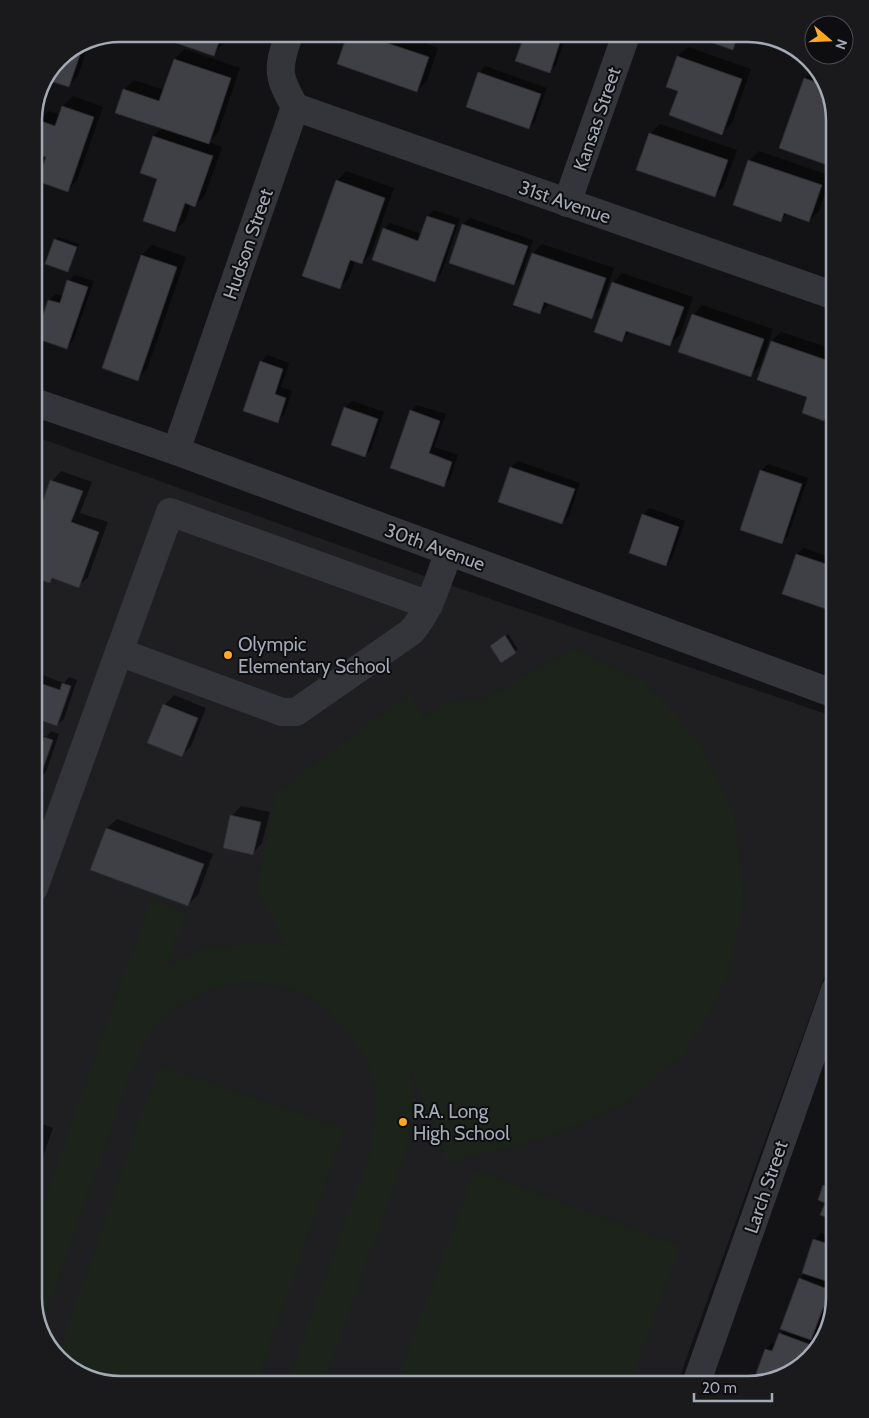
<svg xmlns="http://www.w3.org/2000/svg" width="869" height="1418" font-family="Cabin,sans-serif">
  <rect width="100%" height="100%" fill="#131315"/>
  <path fill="#1f1f22" d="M 34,436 L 464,590 L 835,717 L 835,947 L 677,1384 L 115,1384 L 73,1370 L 43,1336 L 34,1297 Z"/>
  <g fill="#1b231b">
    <path d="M 573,648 L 642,681 L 699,741 L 734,815 L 744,898 L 727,979 L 686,1051 L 624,1105 L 547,1137 L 448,1163 L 410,1069 L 414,1103 L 410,1140 L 323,1384 L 287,1384 L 371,1151 C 374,1128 379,1103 373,1079 C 368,1062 358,1046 348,1033 C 307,981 243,966 186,1001 C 174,1008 160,1019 151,1030 C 144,1040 139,1053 134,1064 L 41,1326 L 34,1297 L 34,1230 L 151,900 L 185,913 L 166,967 L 203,949 L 265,942 L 287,946 L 257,889 L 276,793 L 409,694 L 423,718 L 446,702 L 484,699 Z"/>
    <path d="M 159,1065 L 344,1129 L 256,1384 L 115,1384 L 73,1370 L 59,1354 Z"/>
    <path d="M 475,1170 L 680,1246 L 629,1384 L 396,1384 Z"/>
  </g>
  <g fill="#0007">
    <path d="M 744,34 L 732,48 L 694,35 Z"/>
    <path d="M 525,36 L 566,36 L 556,65 L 549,71 Z"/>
    <path d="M 408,37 L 438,48 L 427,81 L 417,91 L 338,64 L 347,38 Z"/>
    <path d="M 176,39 L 225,39 L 223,44 L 214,54 Z"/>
    <path d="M 88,40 L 90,40 L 78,76 L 68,86 L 50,80 L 59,59 Z"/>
    <path d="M 688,47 L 751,69 L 732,123 L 722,133 L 679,91 L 678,56 Z"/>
    <path d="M 184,49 L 240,68 L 218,133 L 209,142 L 222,147 L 205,195 L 195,205 L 191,204 L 185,221 L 175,230 L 159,178 L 141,172 L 154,136 L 163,127 L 124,90 L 134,80 L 164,90 L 175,59 Z"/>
    <path d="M 485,66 L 547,88 L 535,121 L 529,128 L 479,73 Z"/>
    <path d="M 814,69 L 826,82 L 835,121 L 835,159 L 830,164 L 805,78 Z"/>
    <path d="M 73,96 L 103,107 L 77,180 L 68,190 L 47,156 L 34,152 L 34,135 L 39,121 L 48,111 L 60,115 L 63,106 Z"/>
    <path d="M 660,124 L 737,150 L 724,186 L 714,196 L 650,134 Z"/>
    <path d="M 759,151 L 831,176 L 819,211 L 809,221 L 788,213 L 781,220 L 749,161 Z"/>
    <path d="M 346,171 L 394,188 L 371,253 L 362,263 L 355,261 L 349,278 L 339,288 L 337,181 Z"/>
    <path d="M 434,210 L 460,219 L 441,274 L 434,280 L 384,229 L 390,223 L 422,234 L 428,216 Z"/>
    <path d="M 470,218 L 533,240 L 521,277 L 514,284 L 450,262 L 463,224 Z"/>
    <path d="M 58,237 L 79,244 L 68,271 L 55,240 Z"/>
    <path d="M 542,244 L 614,268 L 601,307 L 591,317 L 550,303 L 540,313 L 533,253 Z"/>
    <path d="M 152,245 L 186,257 L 147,369 L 137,379 L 103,367 L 142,255 Z"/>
    <path d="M 622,273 L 693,297 L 680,335 L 670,345 L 631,331 L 622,340 L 613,283 Z"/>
    <path d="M 75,275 L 94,281 L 73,341 L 67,347 L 37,337 L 49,300 L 56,294 L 63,296 L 69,281 Z"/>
    <path d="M 702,305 L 773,329 L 760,366 L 751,375 L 693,315 Z"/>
    <path d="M 781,332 L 835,350 L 835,406 L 824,419 L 772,341 Z"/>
    <path d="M 267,355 L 289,363 L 281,387 L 292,391 L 284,415 L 277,421 L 261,362 Z"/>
    <path d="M 352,401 L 384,412 L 371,449 L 365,456 L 345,408 Z"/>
    <path d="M 417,405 L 446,414 L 434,447 L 458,455 L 450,479 L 443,485 L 391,468 L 411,411 Z"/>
    <path d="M 835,421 L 835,433 L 832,432 Z"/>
    <path d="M 518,461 L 580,483 L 569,516 L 562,523 L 511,467 Z"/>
    <path d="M 768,464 L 808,478 L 788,536 L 781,543 L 741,529 L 762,470 Z"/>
    <path d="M 61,471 L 92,482 L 80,513 L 108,522 L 88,577 L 78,586 L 54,578 L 50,582 L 34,576 L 34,497 L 44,501 L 52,481 Z"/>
    <path d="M 650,508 L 685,521 L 672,558 L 666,565 L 643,515 Z"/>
    <path d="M 804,548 L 835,559 L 835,611 L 784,593 L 797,554 Z"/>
    <path d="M 508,634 L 518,649 L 502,661 L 495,643 Z"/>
    <path d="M 37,673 L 64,683 L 69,677 L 77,680 L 64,719 L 57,725 L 34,717 L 34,677 Z"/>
    <path d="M 174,695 L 206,708 L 191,746 L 181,756 L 165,705 Z"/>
    <path d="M 51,731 L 59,734 L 46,772 L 39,779 L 34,777 L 34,732 L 46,737 Z"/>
    <path d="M 34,790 L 44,794 L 34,823 Z"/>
    <path d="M 241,806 L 270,812 L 262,843 L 253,853 L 232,816 Z"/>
    <path d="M 117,819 L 213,854 L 198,895 L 188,904 L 107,828 Z"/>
    <path d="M 34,1121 L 53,1128 L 34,1182 Z"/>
    <path d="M 834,1176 L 835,1177 L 835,1219 L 822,1214 L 826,1202 L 824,1186 Z"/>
    <path d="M 821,1233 L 835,1238 L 835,1297 L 832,1308 L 826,1308 L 817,1332 L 812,1337 L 820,1340 L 816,1349 L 787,1375 L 763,1381 L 755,1378 L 766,1349 L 772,1343 L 776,1344 L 780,1334 L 785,1329 L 800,1279 L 805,1273 L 814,1240 Z"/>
  </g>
  <g fill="#3f4045" stroke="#2d2d31">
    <path d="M 738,34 L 733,50 L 690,35 Z"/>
    <path d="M 524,36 L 562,36 L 550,73 L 515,61 Z"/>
    <path d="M 346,38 L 372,38 L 429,57 L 417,92 L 337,64 Z"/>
    <path d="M 174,39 L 220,39 L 214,56 L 173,42 Z"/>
    <path d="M 84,43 L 69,87 L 50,81 L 59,59 Z"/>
    <path d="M 677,56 L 742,79 L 722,135 L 669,115 L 678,91 L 666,87 Z"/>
    <path d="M 174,59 L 231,78 L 209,144 L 115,113 L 123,89 L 159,101 Z"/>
    <path d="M 478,72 L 541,94 L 529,129 L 466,107 Z"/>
    <path d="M 804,78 L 827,86 L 835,121 L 835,152 L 830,166 L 779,148 Z"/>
    <path d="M 62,106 L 94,117 L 68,192 L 37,181 L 46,157 L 34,153 L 34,131 L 38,120 L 55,126 Z"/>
    <path d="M 649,133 L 728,160 L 715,197 L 636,170 Z"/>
    <path d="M 153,136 L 213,156 L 195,207 L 185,203 L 175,232 L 143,221 L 157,179 L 140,173 Z"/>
    <path d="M 748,160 L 822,185 L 809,222 L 784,213 L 781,222 L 733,205 Z"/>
    <path d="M 336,180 L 385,198 L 362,264 L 350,260 L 340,289 L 302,276 Z"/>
    <path d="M 427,216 L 455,225 L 435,282 L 372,260 L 383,228 L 418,241 Z"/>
    <path d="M 462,224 L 528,246 L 514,285 L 449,263 Z"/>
    <path d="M 54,239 L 77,247 L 68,272 L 45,264 Z"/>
    <path d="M 532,253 L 606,278 L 592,319 L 544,302 L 540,314 L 513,305 Z"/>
    <path d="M 141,255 L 177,267 L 138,381 L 102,368 Z"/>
    <path d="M 67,280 L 88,287 L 67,349 L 35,338 L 48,300 L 60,303 Z"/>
    <path d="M 612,282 L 684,307 L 670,346 L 626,331 L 622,342 L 594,332 Z"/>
    <path d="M 692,314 L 764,339 L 751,377 L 678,352 Z"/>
    <path d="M 771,341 L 835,363 L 835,390 L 824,421 L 802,413 L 807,397 L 757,380 Z"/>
    <path d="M 260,361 L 283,369 L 275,394 L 286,398 L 278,423 L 243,411 Z"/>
    <path d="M 344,407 L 378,419 L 365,457 L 331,445 Z"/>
    <path d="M 410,410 L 440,421 L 429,453 L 452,462 L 444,487 L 390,468 Z"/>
    <path d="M 510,467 L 575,489 L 562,524 L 498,502 Z"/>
    <path d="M 760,470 L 802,484 L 782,544 L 740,530 Z"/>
    <path d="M 50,480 L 83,491 L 71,522 L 99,532 L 79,588 L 52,578 L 50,583 L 34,578 L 34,510 L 39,512 Z"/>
    <path d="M 642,514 L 679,527 L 666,566 L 629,553 Z"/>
    <path d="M 796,554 L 835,567 L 835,612 L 782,594 Z"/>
    <path d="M 505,635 L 516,653 L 501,663 L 490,646 Z"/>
    <path d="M 34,681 L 60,690 L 62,683 L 71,686 L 57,726 L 34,718 Z"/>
    <path d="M 163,704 L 198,718 L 182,757 L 147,743 Z"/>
    <path d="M 44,737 L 53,740 L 39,780 L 34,778 L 34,741 L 42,744 Z"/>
    <path d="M 230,815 L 261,822 L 253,855 L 223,848 Z"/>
    <path d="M 106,828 L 204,864 L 188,906 L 90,870 Z"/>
    <path d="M 34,1138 L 41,1140 L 34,1161 Z"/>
    <path d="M 835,1173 L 835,1220 L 820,1215 L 825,1203 L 818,1200 L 823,1185 L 830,1188 Z"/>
    <path d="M 813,1239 L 835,1246 L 835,1284 L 802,1273 Z"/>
    <path d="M 799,1278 L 835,1292 L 831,1311 L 823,1308 L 811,1340 L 780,1329 Z"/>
    <path d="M 779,1333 L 814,1346 L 811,1354 L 787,1375 L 761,1381 L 754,1379 L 765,1349 L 772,1351 Z"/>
  </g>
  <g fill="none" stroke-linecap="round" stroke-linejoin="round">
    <g stroke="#34353a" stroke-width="28">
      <path d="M 295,107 L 835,296"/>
      <path d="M 567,203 L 626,35"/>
      <path d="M 34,402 L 176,451 L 835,694"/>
      <path d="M 176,451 L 295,107 C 279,78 276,71 288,38"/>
      <path d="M 429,605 L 170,512 L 119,652 L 282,712 L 296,712 L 411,632 C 431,610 438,579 449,552"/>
      <path d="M 34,888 L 119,652"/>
      <path d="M 696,1384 L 835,990"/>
    </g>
  </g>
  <g fill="#ffa821" stroke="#0e0e10" stroke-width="2">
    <circle cx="228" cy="655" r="5"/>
    <circle cx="403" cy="1122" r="5"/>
  </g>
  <g text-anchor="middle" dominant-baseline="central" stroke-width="4" stroke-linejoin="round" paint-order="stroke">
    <g font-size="19" fill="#a3aab6" stroke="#0e0e10">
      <text transform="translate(597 119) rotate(-71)">Kansas Street</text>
      <text transform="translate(565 202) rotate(19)">31st Avenue</text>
      <text transform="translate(248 244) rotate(-71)">Hudson Street</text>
      <text transform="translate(435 547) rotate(20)">30th Avenue</text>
      <text transform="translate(766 1187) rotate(-71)">Larch Street</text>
    </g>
    <g font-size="19" fill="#a3aab6" stroke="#0e0e10" text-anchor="start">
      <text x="238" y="644">Olympic<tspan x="238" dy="22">Elementary School</tspan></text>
      <text x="413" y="1111">R.A. Long<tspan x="413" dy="22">High School</tspan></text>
    </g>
  </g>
  <path d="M0 0H869V1418H0ZM120 42H748A78 78 0 0 1 826 120V1298A78 78 0 0 1 748 1376H120A78 78 0 0 1 42 1298V120A78 78 0 0 1 120 42Z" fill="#1a1a1d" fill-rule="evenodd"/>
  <path fill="none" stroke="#a3aab6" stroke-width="2.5" d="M120 42H748A78 78 0 0 1 826 120V1298A78 78 0 0 1 748 1376H120A78 78 0 0 1 42 1298V120A78 78 0 0 1 120 42Z"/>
  <g transform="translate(829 40) rotate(109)"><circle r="24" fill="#0e0e10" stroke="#4a4c52"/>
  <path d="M0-4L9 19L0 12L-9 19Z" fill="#ffa821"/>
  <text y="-8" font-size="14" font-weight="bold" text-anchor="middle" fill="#a3aab6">N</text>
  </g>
  <path d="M694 1393v8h78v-8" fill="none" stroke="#a3aab6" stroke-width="2.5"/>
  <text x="702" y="1393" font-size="15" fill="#a3aab6" stroke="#0e0e10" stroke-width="4" paint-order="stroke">20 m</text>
</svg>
